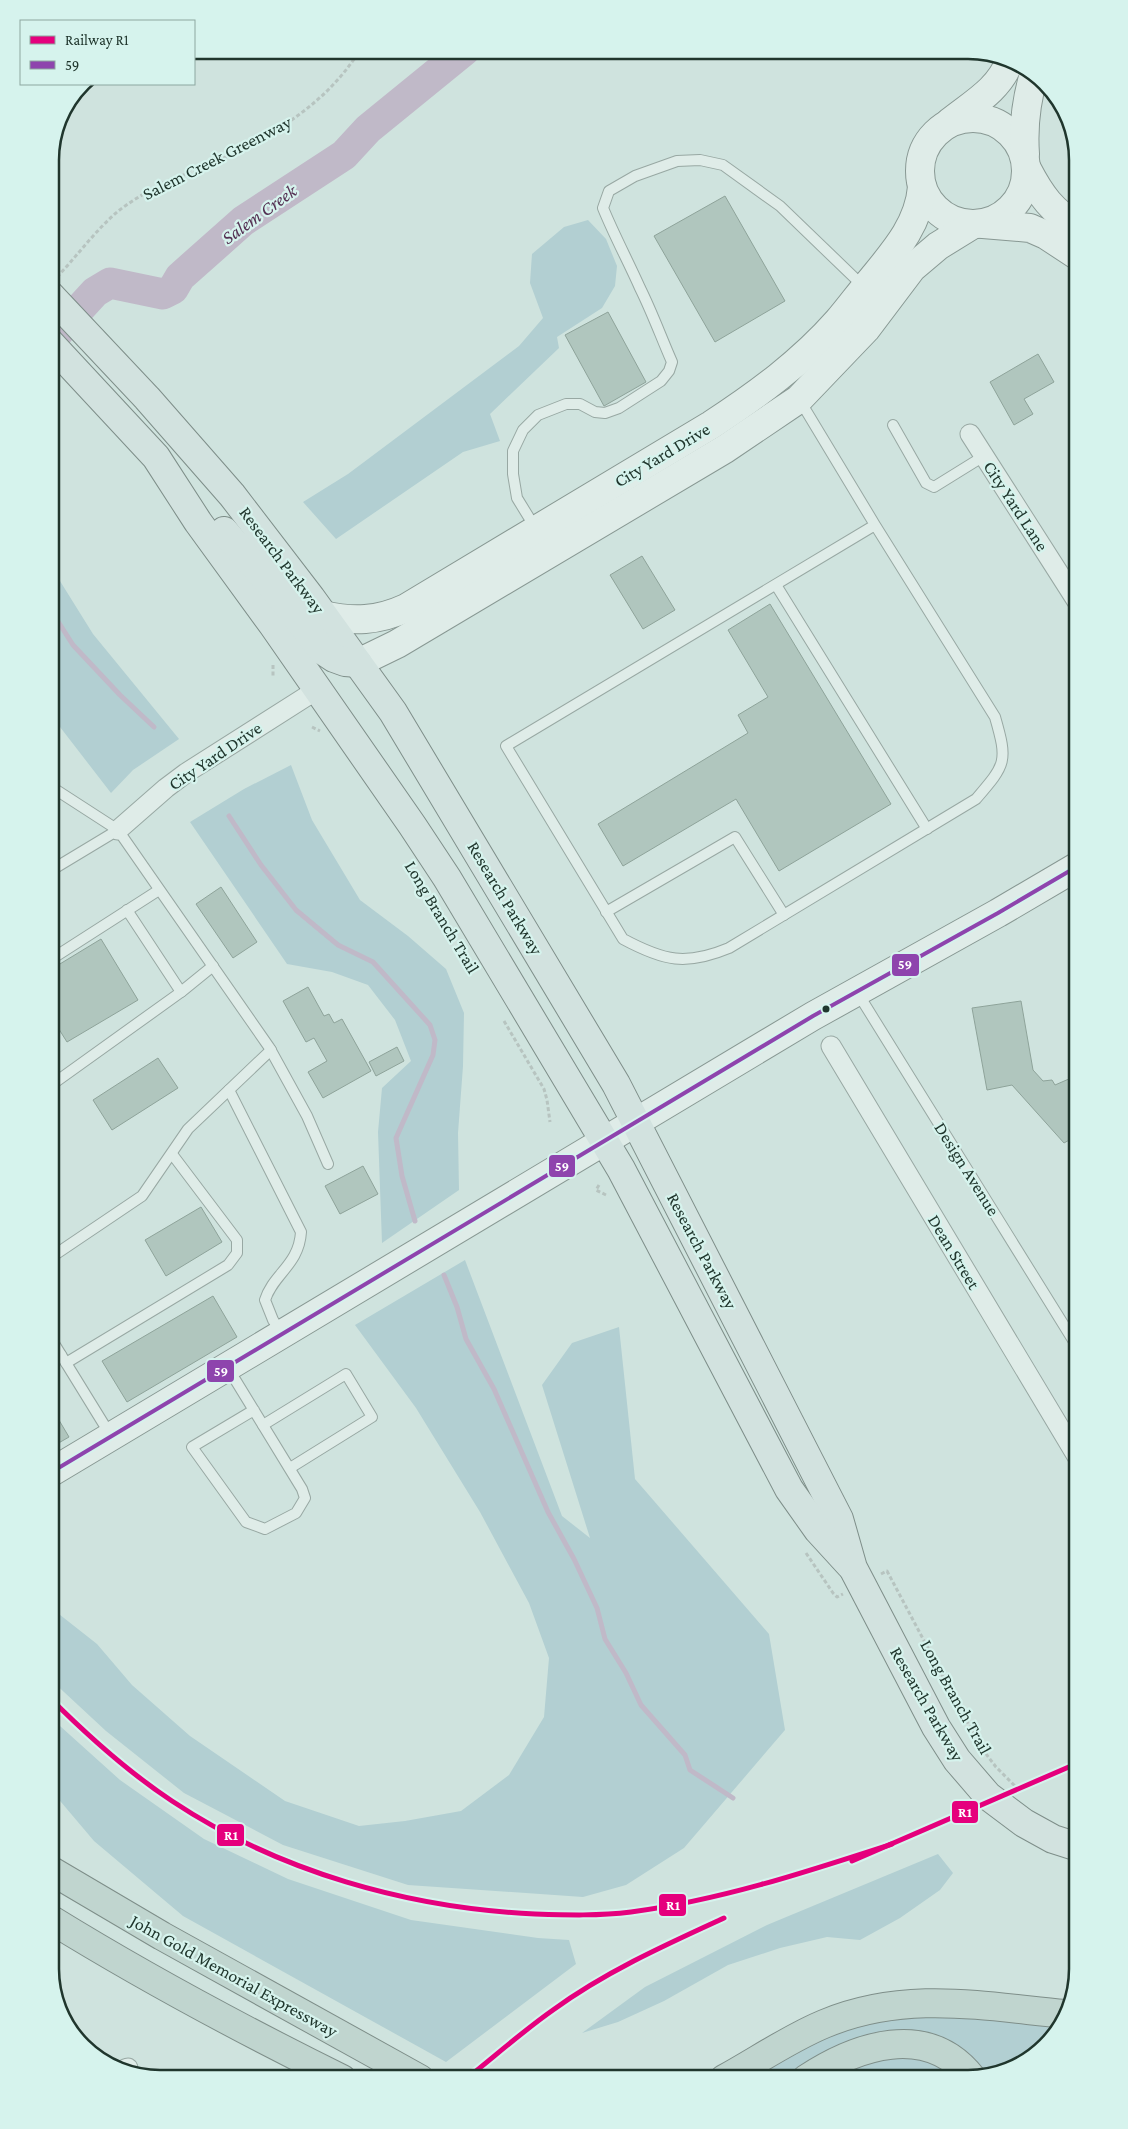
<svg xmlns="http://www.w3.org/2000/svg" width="1128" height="2129" font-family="'Crimson Pro',serif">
  <rect width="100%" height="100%" fill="#cfe3de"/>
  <g fill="#b2cfd2">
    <path d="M 588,220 L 606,239 L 617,266 L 615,286 L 602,308 L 557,337 L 559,348 L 490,414 L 500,441 L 463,452 L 336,539 L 303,502 L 348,474 L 519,346 L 543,318 L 530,283 L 532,254 L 564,227 Z"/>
    <path d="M 50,565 L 93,634 L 179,739 L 133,770 L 111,793 L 50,714 Z"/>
    <path d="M 291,765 L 312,820 L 360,900 L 408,936 L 446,969 L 464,1013 L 463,1066 L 458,1133 L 459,1190 L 382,1243 L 378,1132 L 382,1088 L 411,1061 L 395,1020 L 368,985 L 332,972 L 287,964 L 190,822 L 244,789 Z"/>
    <path d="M 465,1260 L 562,1516 L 590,1538 L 542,1385 L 572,1343 L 619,1327 L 635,1479 L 769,1634 L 785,1730 L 684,1848 L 626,1885 L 583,1897 L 408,1885 L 283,1845 L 184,1793 L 106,1731 L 50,1679 L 50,1607 L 97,1644 L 132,1685 L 190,1736 L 285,1801 L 359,1826 L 405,1821 L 461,1811 L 509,1775 L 544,1717 L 549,1658 L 529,1603 L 480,1512 L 416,1408 L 355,1325 Z"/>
    <path d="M 50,1717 L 120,1780 L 204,1839 L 288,1879 L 411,1920 L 538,1938 L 569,1940 L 576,1964 L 446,2062 L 183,1916 L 94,1841 L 50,1789 Z"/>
    <path d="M 938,1854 L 953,1873 L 940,1890 L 900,1918 L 860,1940 L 827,1937 L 780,1948 L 728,1965 L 664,2001 L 618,2022 L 582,2033 L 645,1987 L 767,1925 Z"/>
    <path d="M 888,2014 L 1062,2023 L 1059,2030 L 1010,2071 L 983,2076 L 957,2047 L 804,2069 L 789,2079 L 741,2079 L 798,2047 Z"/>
    <path d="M 881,2056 L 928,2058 L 958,2079 L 825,2079 Z"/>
  </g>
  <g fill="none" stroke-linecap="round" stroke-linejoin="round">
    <g stroke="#c0b9c8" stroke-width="5">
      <path d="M 50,609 L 73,645 L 120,695 L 154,727"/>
      <path d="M 229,816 L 261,865 L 296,910 L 338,945 L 373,962 L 430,1025 L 435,1040 L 433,1055 L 396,1138 L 402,1176 L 415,1221"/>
      <path d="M 444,1275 L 457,1307 L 466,1339 L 494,1389 L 548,1512 L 574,1559 L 597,1608 L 605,1639 L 626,1673 L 641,1705 L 685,1755 L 690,1770 L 733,1798"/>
    </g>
    <path stroke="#c0b9c8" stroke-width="31" d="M 50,341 L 95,292 L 110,283 L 163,294 L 173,289 L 180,277 L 243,221 L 344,155 L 368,129 L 465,50"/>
  </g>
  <g fill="#b0c6be" stroke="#8ea39a">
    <path d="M 725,196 L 785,301 L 715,342 L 654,236 Z"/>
    <path d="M 608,312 L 646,382 L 604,406 L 565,335 Z"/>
    <path d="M 1038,354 L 1054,382 L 1024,399 L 1033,414 L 1014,425 L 990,382 Z"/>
    <path d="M 642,556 L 675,610 L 643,629 L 610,575 Z"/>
    <path d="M 770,604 L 891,804 L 779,871 L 736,799 L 623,866 L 598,824 L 748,733 L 738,715 L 768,697 L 728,630 Z"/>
    <path d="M 221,887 L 257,942 L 233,958 L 196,904 Z"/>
    <path d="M 101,939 L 138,1000 L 67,1042 L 50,1015 L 50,970 Z"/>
    <path d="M 308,987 L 324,1016 L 329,1014 L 334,1023 L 342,1019 L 371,1071 L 323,1098 L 308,1072 L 327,1061 L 314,1038 L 306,1042 L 283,1001 Z"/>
    <path d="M 1021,1001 L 1033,1070 L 1043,1081 L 1052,1080 L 1055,1085 L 1078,1075 L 1078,1135 L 1064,1143 L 1012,1085 L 987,1090 L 972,1008 Z"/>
    <path d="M 397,1047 L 404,1061 L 376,1076 L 369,1062 Z"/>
    <path d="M 158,1058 L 178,1088 L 112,1130 L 93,1100 Z"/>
    <path d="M 363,1166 L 378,1194 L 340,1214 L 325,1186 Z"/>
    <path d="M 201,1207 L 222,1242 L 166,1276 L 145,1240 Z"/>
    <path d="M 213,1296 L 237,1337 L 127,1402 L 102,1361 Z"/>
    <path d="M 50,1405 L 69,1437 L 50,1448 Z"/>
  </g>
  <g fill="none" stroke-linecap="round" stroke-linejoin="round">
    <defs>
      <g id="lane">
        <path d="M 799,399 L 875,525 L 995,717 C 1008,762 1006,764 976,799 L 729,948 C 686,966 664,961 623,939 L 506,746 L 875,525"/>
        <path d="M 893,425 L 926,483 L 934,487 L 984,456"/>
        <path d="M 536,529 L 517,498 L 513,474 L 513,451 L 523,430 L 538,415 L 566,404 L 580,404 L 595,412 L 605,413 L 619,408 L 661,381 L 669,371 L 672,362 C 661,337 652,312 640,288 C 628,261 614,235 603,208 L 609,191 L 635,176 L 677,161 L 700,160 L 723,165 L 780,206 L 864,287"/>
        <path d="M 776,585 L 927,829"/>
        <path d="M 50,786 L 118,830 L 269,1047 L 307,1116 L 328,1164"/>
        <path d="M 50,871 L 118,830"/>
        <path d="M 127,910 L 181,992"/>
        <path d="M 606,912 L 735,837 L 784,915"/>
        <path d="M 50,960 L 159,890"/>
        <path d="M 857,992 L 1078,1348"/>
        <path d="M 50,1086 L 181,992 L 213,966"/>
        <path d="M 229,1090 L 301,1232 C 299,1265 273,1274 265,1300 L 273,1320 L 282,1334"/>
        <path d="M 50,1258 L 142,1196 L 188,1129 L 271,1050"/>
        <path d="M 50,1337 L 111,1436"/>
        <path d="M 50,1361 L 61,1355"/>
        <path d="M 66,1363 L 228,1265 L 237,1253 L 237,1240 L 172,1154"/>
        <path d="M 228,1368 L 302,1489 L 305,1498 L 296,1513 L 265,1529 L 246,1522 L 192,1447 L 254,1410"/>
        <path d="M 263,1425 L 346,1374 L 372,1417 L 290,1468"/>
      </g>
      <g id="street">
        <path d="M 970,434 L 1078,603"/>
        <path d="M 118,830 L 166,788 L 186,773 L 318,689"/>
        <path d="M 831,1046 L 1078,1458"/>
        <path d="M 125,2069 L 128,2068"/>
      </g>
      <g id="secondary">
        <circle cx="973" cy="171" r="53"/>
        <path d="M 950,122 C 971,105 1000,89 1009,62"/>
        <path d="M 1025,154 C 1023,126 1026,101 1034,74"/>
        <path d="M 1027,169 C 1041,196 1052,211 1078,227"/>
        <path d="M 983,224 L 1030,228 L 1046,235 L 1078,256"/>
        <path d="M 323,615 C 353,622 378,621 406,608 L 711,425 C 757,395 802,362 838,321 C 850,307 860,293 872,279 C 895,251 919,224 922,187"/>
        <path d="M 358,663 L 397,644 L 725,449 L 799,399 L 866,329 L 912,268 L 938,246 L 972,225"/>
        <path d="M 50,1473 L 813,1016 L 998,913 L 1078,866"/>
      </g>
      <g id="primary">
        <path d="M 50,295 L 147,398 L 232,495 L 311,598 L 393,712 L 616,1084 L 839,1519 L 853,1568 L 936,1727 L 957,1760 L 988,1796 L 1024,1823 L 1053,1839 L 1078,1847"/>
        <path d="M 50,343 L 156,457 L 198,522 L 273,625 L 412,825 L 447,878 L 621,1169 L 789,1489 L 818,1530 L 850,1565"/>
        <path d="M 224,531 L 276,591 L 322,650 L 334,658 L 345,662 L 358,663"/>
      </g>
      <g id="highway">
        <path d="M 50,1870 L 162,1936 L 420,2079"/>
        <path d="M 50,1919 C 144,1977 243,2030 342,2079"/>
        <path d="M 724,2079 C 757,2061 790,2038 824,2024 C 905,1990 981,2006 1065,2014"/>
        <path d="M 806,2079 C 856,2046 927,2021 972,2078"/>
      </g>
    </defs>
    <use href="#lane" stroke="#98a8a3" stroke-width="12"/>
    <use href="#street" stroke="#98a8a3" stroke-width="21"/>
    <use href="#secondary" stroke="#889893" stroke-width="30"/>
    <use href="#primary" stroke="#7e8e89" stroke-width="30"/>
    <use href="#highway" stroke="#7e8e89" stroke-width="30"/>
    <g stroke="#b7c4c0" stroke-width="3" stroke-dasharray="4 2.5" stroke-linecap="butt">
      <path d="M 57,277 C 77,256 95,231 117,212 C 127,204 140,196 152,189 C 167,179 187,175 204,167 C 265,140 324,108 360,50"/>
      <path d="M 273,665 L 273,677"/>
      <path d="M 312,727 L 320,731"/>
      <path d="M 504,1021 L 544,1089 L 547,1100 L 550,1122"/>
      <path d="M 599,1185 L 596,1190 L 608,1196"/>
      <path d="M 806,1553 L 833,1593 L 837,1597 L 843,1594"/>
      <path d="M 881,1574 L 887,1571 L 980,1746 L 996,1767 L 1017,1788"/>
    </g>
    <use href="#lane" stroke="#dfece8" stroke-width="10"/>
    <use href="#street" stroke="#dfece8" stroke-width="19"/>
    <use href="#secondary" stroke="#dfece8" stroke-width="28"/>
    <use href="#primary" stroke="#d2e2df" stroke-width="28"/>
    <use href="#highway" stroke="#c0d5cf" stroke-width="28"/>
    <defs>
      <path id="bus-1" d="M 50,1473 L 813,1016 L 998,913 L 1078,866"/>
    </defs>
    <use href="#bus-1" stroke="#d6f3ed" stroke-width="8"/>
    <use href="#bus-1" stroke="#8e44ad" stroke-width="4"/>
    <defs>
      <g id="rail-1">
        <path d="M 50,1698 C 88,1736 128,1772 172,1801 C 279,1872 408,1908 535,1914 C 567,1915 599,1916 631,1912 C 721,1900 806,1872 892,1844"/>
        <path d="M 852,1861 L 1078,1763"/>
        <path d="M 466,2079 C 495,2056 523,2031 553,2010 C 605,1972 665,1945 724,1918"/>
      </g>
    </defs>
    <use href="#rail-1" stroke="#d6f3ed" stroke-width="9"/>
    <use href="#rail-1" stroke="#e5007d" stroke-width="5"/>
  </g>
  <circle fill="#20362d" stroke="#d6f3ed" stroke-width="2" cx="826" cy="1009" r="4.5"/>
  <g text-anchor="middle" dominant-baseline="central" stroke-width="4.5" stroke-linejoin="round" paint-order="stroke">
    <g font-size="18" fill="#20362d" stroke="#d6f3ed">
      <text transform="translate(217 158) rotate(-27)">Salem Creek Greenway</text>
      <text transform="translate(662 455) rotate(-31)">City Yard Drive</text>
      <text transform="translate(1016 506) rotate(57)">City Yard Lane</text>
      <text transform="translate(282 560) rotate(53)">Research Parkway</text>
      <text transform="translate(215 756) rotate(-34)">City Yard Drive</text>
      <text transform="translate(505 898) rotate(59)">Research Parkway</text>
      <text transform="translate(442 917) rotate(59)">Long Branch Trail</text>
      <text transform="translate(967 1169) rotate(58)">Design Avenue</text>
      <text transform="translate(702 1251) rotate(62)">Research Parkway</text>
      <text transform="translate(954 1252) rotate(59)">Dean Street</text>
      <text transform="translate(956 1697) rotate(61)">Long Branch Trail</text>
      <text transform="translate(927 1704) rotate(60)">Research Parkway</text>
      <text transform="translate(234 1976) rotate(29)">John Gold Memorial Expressway</text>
    </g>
    <g font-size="19" font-style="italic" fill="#543153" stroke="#d6f3ed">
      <text transform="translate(259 214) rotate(-36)">Salem Creek</text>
    </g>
  </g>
  <path d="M0 0H1128V2129H0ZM160 59H968A101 101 0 0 1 1069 160V1969A101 101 0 0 1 968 2070H160A101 101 0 0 1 59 1969V160A101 101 0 0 1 160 59Z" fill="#d6f3ed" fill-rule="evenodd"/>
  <path fill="none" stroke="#20362d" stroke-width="2.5" d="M160 59H968A101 101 0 0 1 1069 160V1969A101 101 0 0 1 968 2070H160A101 101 0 0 1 59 1969V160A101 101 0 0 1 160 59Z"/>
  <g stroke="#d6f3ed" stroke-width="2">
    <rect x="891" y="953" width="29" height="24" rx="5" fill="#8e44ad"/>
    <rect x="548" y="1154" width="28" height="24" rx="5" fill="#8e44ad"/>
    <rect x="206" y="1359" width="29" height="24" rx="5" fill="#8e44ad"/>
    <rect x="951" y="1800" width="28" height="24" rx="5" fill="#e5007d"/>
    <rect x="216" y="1823" width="29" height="24" rx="5" fill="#e5007d"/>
    <rect x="658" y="1893" width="29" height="24" rx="5" fill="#e5007d"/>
  </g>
  <g font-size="14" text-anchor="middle" font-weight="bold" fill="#fff">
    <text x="905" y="969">59</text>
    <text x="562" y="1171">59</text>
    <text x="221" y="1376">59</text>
    <text x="965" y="1817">R1</text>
    <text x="231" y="1840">R1</text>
    <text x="673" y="1910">R1</text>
  </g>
  <rect x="20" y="20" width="175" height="65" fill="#d6f3ed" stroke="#8da7a0"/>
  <rect x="30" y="36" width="25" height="8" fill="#e5007d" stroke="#8da7a0"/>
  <text x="65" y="45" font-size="15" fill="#20362d">Railway R1</text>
  <rect x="30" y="61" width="25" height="8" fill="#8e44ad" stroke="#8da7a0"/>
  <text x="65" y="70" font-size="15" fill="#20362d">59</text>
</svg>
